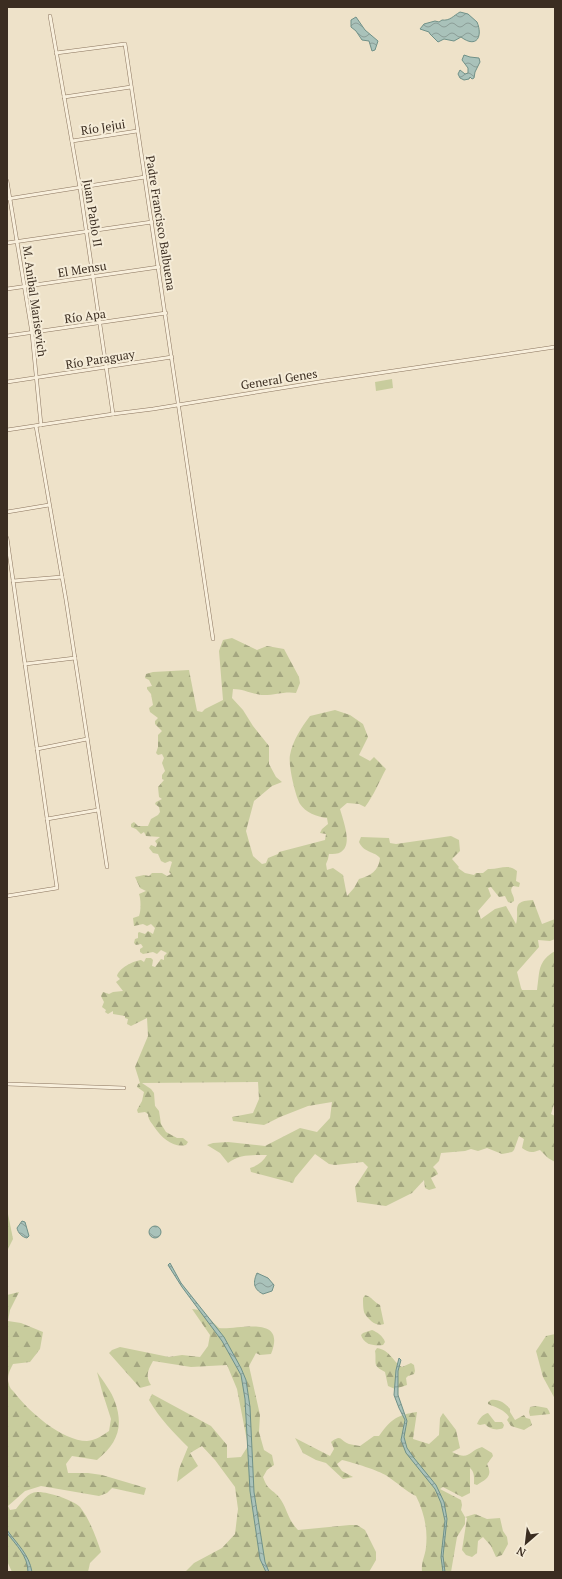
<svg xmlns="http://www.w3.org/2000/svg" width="562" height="1579" font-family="'PT Serif',serif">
  <defs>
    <pattern id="forest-firs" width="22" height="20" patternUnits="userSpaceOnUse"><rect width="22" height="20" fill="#c8cc9d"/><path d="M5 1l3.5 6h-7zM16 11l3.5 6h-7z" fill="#a4a680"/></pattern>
    <pattern id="water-waves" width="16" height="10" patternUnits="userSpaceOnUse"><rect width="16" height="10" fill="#a9c2ba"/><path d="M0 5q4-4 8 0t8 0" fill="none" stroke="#8b9e97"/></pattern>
  </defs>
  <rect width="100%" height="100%" fill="#eee2c9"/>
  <path fill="#c8cc9d" d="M 392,379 L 393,388 L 376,391 L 375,382 Z"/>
  <g fill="url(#forest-firs)">
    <path d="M 232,638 L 257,650 L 267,646 L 284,649 L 299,677 L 300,683 L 296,693 C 285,691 276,695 264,695 C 254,695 244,689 233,689 L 232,698 L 243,710 L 253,726 L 269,746 L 269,764 L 276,777 L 282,782 L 272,786 L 254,801 L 246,831 L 253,856 L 262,864 L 266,863 L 268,858 L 278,854 L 279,852 L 325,840 L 326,834 L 320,833 L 322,829 L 328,824 L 327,818 C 317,817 305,812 300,804 C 295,795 288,764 290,755 C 293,740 301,728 310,716 L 335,710 L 350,715 L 363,724 L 368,737 L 359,755 L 370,761 L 374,757 L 386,769 C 379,782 374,795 365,807 L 359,804 L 347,803 L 340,809 C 343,820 353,845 341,852 C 338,854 333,854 329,854 L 328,859 L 326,864 L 327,870 L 333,868 L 343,875 L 347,896 L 354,888 L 359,879 C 370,876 379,871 380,858 C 374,851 364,853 359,842 L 361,837 L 389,838 L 390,843 L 396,844 L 451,836 L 459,840 L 460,851 L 452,859 L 459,867 L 458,868 L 465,873 L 474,875 L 476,873 L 483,873 L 488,869 C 498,870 509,863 517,871 L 516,881 L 520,883 L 519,887 L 513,886 C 508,892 515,895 514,901 L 511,903 L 508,902 L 505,896 L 499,897 L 491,887 L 488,888 L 491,896 L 478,911 L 481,919 L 495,909 L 506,906 L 516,924 C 520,910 510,901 533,900 L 542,924 L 555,919 L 555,939 L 550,941 L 538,940 L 539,947 L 517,972 L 521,988 L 522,990 L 537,990 C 540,971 537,962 555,951 L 555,1101 L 551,1114 L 555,1116 L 555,1162 L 548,1158 L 540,1150 C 532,1153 529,1153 522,1148 L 524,1139 L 519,1136 L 514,1150 L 512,1152 L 502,1154 L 487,1148 L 478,1151 L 471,1149 L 465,1151 L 441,1153 L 439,1161 L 433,1167 L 436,1170 L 438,1174 L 431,1178 L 436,1188 L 429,1190 L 425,1188 L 424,1180 L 412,1193 L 386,1206 L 357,1202 L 355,1187 L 368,1167 L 363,1162 L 335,1165 L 329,1164 L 315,1154 L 295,1178 L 293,1183 L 251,1172 L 250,1168 C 257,1166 263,1162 267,1155 C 253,1155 240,1154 228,1163 L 220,1153 L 207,1145 L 213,1143 L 228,1142 L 265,1146 L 300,1128 L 317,1132 L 330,1118 L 332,1102 L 308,1106 L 280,1117 L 264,1125 L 233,1121 L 232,1117 L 253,1113 L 259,1099 L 258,1082 L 142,1083 L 151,1089 L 154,1093 L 155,1106 L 159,1111 L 161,1124 L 166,1132 L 177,1138 L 183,1138 L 188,1142 L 186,1145 C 173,1148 162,1138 155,1128 C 152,1123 148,1120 148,1114 L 145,1112 L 138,1113 L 137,1110 L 142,1101 L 144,1092 L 137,1087 L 138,1084 L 140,1083 L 135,1067 L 148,1036 L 147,1018 L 131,1026 L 127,1024 L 128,1019 L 125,1018 L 125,1016 L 113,1014 L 113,1011 L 108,1014 L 105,1012 L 106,1010 L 102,1007 L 104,1002 L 101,996 L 103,992 L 109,994 L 113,992 L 123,991 L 116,982 L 120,979 L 117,976 C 119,968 133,961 141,960 L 144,962 L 146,958 L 151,958 L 153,960 L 152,966 L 155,967 L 161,959 L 164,960 L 164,956 L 167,953 L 161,950 L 157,954 L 153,952 L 143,954 L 140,952 L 140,949 L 143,947 L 141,944 L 136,945 L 134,943 L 135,939 L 138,938 L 138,933 L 139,932 L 145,934 L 148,931 L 153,934 L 155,928 L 151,924 L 147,926 L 143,924 L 134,926 L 133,918 L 139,916 C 141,911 141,899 139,894 L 146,891 L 140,888 L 135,877 L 144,875 L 149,876 L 152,873 L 162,873 L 167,876 L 171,874 L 169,872 L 172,862 L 170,861 L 165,863 L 161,861 L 158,854 L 153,853 L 149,848 L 151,845 L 156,847 L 157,844 L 155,841 L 160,837 L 146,836 L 144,832 L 141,834 L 136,829 L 131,827 L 131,824 L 134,822 L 138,826 L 148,826 L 151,819 L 158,815 L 160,812 L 159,807 L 155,804 L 156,802 L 162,799 L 159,797 L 158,787 L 164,780 L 162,779 L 162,775 L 165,771 L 162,763 L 164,758 L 162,754 L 158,755 L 156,753 L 158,747 L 158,735 L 162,731 L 155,724 L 155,721 L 158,718 L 150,712 L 149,708 L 153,705 L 151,694 L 147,689 L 147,687 L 152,686 L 149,680 L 145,678 L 146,674 L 153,672 L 189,670 L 197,711 L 202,712 L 205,709 L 223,700 L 219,651 L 223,640 Z"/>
    <path d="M 7,1209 L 13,1239 L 7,1251 Z"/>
    <path d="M 19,1292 L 10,1310 L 8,1321 L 21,1323 L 43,1332 L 40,1349 L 30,1362 L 13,1364 C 10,1370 6,1377 9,1384 C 9,1387 12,1390 14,1392 C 28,1411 62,1441 87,1441 C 96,1440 102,1436 109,1431 L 111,1419 L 102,1391 L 97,1372 C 103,1381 112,1392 115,1402 C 124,1427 117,1444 97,1460 L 72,1456 L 66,1464 L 68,1473 L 88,1473 L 102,1475 L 146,1488 L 144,1495 L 112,1488 L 107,1493 L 99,1496 L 41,1486 L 25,1491 L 8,1506 L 10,1510 L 16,1509 C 21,1503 28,1492 37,1492 C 46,1491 74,1500 80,1507 C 90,1520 96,1537 101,1552 L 90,1563 L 88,1572 L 12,1572 L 7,1561 L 7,1295 Z"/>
    <path d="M 365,1295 C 371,1296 375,1303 380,1305 L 384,1324 C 376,1327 369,1320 365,1314 C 363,1312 363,1301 363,1298 Z"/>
    <path d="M 192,1309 L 200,1310 L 219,1328 C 239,1330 287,1314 271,1354 L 260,1355 L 256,1353 L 249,1366 L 260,1415 L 259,1432 L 264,1450 L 272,1455 L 274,1465 L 267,1470 L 263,1477 C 268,1492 274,1489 281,1500 C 288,1511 287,1518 298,1530 L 350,1525 L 357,1525 L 365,1530 L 376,1552 L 376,1560 L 369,1572 L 185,1572 L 194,1563 L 222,1548 L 235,1534 L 238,1509 L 235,1487 L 215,1460 L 202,1446 L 190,1453 L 198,1466 L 177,1482 L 179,1469 L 188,1447 C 174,1433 159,1418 149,1400 L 152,1394 L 211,1426 L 227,1445 L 227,1458 L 241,1457 L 248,1446 L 237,1389 L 227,1365 L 191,1367 L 153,1361 C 148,1370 145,1376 151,1385 L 140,1388 L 109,1353 L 112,1350 L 120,1347 L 169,1357 L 182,1355 L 200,1357 L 208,1346 L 210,1335 Z"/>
    <path d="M 372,1330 C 377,1332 383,1336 385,1342 L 383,1345 C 374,1346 364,1345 361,1335 L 363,1333 Z"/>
    <path d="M 555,1334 L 555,1399 L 543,1377 L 536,1351 L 546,1336 Z"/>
    <path d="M 377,1348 C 390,1350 393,1362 402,1367 L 411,1363 L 414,1365 L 415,1371 L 414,1374 L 408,1376 L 406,1378 L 407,1385 L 395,1389 L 388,1386 L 385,1372 C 382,1370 377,1368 376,1365 C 375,1362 376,1355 375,1351 Z"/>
    <path d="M 491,1400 C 499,1399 505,1403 510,1409 L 510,1412 L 515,1420 L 524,1415 L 526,1418 L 530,1419 L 532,1425 L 524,1430 L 511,1426 L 507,1420 L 509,1417 C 505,1410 495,1407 488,1404 L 488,1402 Z"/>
    <path d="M 536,1406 L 547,1408 L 549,1411 L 550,1414 L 530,1416 L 529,1412 L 530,1407 Z"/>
    <path d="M 417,1412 L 413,1439 L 429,1444 L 439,1435 L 440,1418 L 443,1413 L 456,1430 L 460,1448 L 452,1452 C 470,1461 468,1451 482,1447 L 492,1453 L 493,1456 L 487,1464 C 493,1476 487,1479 477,1485 L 474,1484 C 474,1479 475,1472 470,1468 L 470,1493 L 462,1497 L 443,1487 L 440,1489 L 461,1500 L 462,1505 L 461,1510 L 465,1517 L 475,1514 L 487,1519 L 500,1518 L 503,1531 L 507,1537 L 508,1544 L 502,1555 L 496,1557 L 491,1546 L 483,1537 L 478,1541 L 477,1553 L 472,1557 L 466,1555 L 462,1550 L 467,1518 L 465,1517 L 465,1524 L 457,1537 L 451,1572 L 422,1572 C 421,1561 425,1557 426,1547 C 428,1529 424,1512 416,1496 C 405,1491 398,1483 387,1476 C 378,1470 354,1463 342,1460 L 337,1464 L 342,1471 L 353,1477 L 343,1479 L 326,1463 L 316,1460 L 303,1453 L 295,1438 L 330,1456 L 334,1449 L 331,1442 C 342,1434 339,1440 349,1444 C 352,1445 356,1445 360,1446 L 374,1436 L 379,1436 C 391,1419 397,1415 417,1412 Z"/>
    <path d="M 488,1413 L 495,1422 L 502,1422 L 504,1425 L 503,1428 C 497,1431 489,1429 485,1424 L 480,1425 L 477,1424 C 479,1419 483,1414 488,1413 Z"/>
  </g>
  <g fill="url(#water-waves)" stroke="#709188">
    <path d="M 460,12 L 468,14 L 477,22 C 483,36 477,49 461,37 L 454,41 L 444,39 L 438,42 L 430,34 L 429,32 L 420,29 L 424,24 L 435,21 L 439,22 L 442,20 C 450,21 453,16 460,12 Z"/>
    <path d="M 356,17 L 365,30 L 378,41 L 375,50 L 372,51 L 369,41 L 362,40 L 356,31 L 351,27 L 351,20 Z"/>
    <path d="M 464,55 L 470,57 L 479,58 L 480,62 L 475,72 L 474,78 L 472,79 L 470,77 L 469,79 L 464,80 L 460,78 L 458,74 L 460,70 L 465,74 L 468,73 L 468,68 L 462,60 Z"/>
    <path d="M 22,1221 L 25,1222 L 29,1236 L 27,1238 C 22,1237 18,1233 17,1228 Z"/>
    <circle cx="155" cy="1232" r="6"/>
    <path d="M 170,1263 L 181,1283 L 224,1337 L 241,1368 L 246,1380 L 250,1407 L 254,1492 L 265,1562 L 269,1572 L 266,1572 L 260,1559 L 250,1491 L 245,1399 L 241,1375 L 222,1341 L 182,1287 L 168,1265 Z"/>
    <path d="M 257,1273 L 268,1278 L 274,1285 L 272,1291 L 263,1294 C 253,1289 253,1282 257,1273 Z"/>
    <path d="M 399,1358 L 401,1360 L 398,1371 L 398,1395 L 407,1421 L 404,1437 L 407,1448 L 414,1458 L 436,1485 L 444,1502 L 447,1519 L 443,1556 L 445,1572 L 443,1572 L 441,1557 L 445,1521 L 441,1503 L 435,1489 L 406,1453 L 401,1440 L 405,1420 L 399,1408 L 394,1395 L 396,1370 Z"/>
    <path d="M 7,1530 C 17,1544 29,1554 32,1572 L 28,1572 C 28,1556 16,1545 7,1533 Z"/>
  </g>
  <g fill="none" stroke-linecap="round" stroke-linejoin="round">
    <defs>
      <g id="minor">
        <path d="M 50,16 L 80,188 L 113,414"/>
        <path d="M 56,53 L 125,44 L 213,639"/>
        <path d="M 64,97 L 131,87"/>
        <path d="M 72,141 L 137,131"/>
        <path d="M 7,181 L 32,333 L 41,425"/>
        <path d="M 7,199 L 145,177"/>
        <path d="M 7,243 L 152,222"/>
        <path d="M 7,289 L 159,267"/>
        <path d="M 7,336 L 166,313"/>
        <path d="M 7,382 L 172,357"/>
        <path d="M 36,426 L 66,600 L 107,867"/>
        <path d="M 7,430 L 113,414 L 153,409 L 325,381 L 555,347"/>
        <path d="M 7,512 L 49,505"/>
        <path d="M 7,538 L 57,888 L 7,896"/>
        <path d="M 13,581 L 62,577"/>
        <path d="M 25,664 L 75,658"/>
        <path d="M 37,749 L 87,739"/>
        <path d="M 47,819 L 98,810"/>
        <path d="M 7,1084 L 124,1088"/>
      </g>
    </defs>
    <use href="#minor" stroke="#8a745e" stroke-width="4"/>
    <use href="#minor" stroke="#f8efdc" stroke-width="3"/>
  </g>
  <g text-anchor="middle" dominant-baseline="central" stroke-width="4" stroke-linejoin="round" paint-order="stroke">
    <g font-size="12" fill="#3b2d21" stroke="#f5ecd8">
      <text transform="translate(103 127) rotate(-9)">Río Jejui</text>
      <text transform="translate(93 213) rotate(81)">Juan Pablo II</text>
      <text transform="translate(161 223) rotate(81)">Padre Francisco Balbuena</text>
      <text transform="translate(82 269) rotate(-9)">El Mensu</text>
      <text transform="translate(35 301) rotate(82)">M. Anibal Marisevich</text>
      <text transform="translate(85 316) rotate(-8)">Río Apa</text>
      <text transform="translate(100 359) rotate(-9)">Río Paraguay</text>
      <text transform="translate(279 379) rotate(-9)">General Genes</text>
    </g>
  </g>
  <rect width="562" height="1579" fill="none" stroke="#3b2d21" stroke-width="16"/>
  <g transform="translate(526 1543) rotate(208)" stroke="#f5ecd8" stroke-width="3" paint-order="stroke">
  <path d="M0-3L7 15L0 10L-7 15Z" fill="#3b2d21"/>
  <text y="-6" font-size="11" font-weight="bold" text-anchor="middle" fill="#3b2d21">N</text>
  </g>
</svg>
